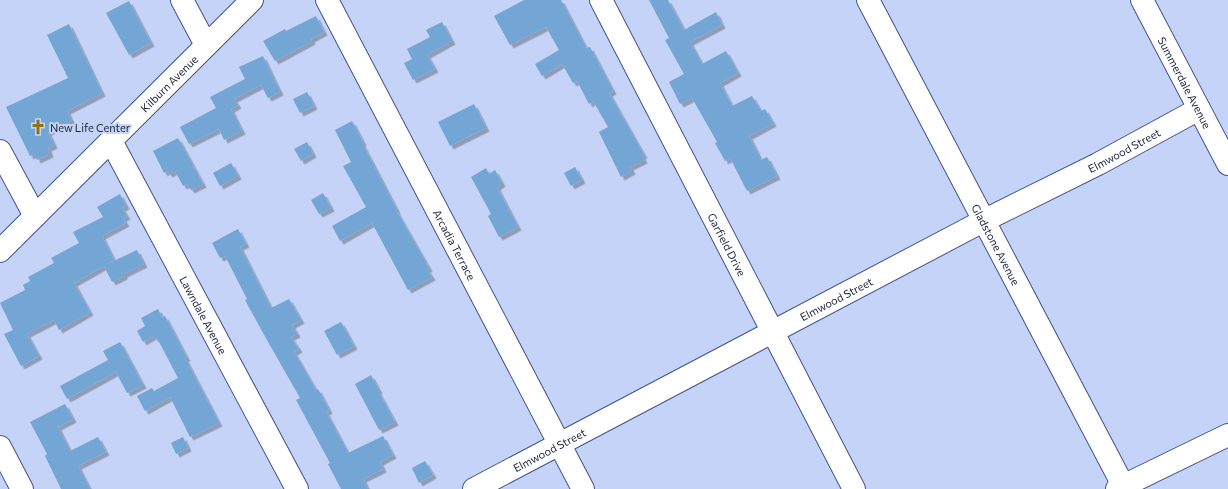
<svg xmlns="http://www.w3.org/2000/svg" width="1228" height="489" font-family="Commissioner,sans-serif">
  <defs>
    <filter id="shadow"><feDropShadow dx="3.5" dy="3.5" stdDeviation="0" flood-color="#0004"/></filter>
  </defs>
  <rect width="100%" height="100%" fill="#c4d3f7"/>
  <g fill="#73a6d5" filter="url(#shadow)">
    <path d="M 524,0 L 561,0 L 586,48 L 590,47 L 601,68 L 613,91 L 609,93 L 644,155 L 642,156 L 644,160 L 630,167 L 632,171 L 621,177 L 599,132 L 608,127 L 593,101 L 589,104 L 577,81 L 573,83 L 562,64 L 542,76 L 535,64 L 559,50 L 546,27 L 510,45 L 494,16 Z"/>
    <path d="M 649,0 L 668,0 L 684,30 L 716,12 L 722,25 L 690,42 L 702,64 L 726,51 L 738,73 L 720,83 L 732,106 L 752,96 L 761,111 L 765,109 L 773,123 L 749,136 L 761,160 L 767,157 L 777,176 L 747,191 L 730,158 L 725,161 L 715,143 L 717,142 L 692,98 L 680,104 L 669,82 L 684,74 L 665,40 L 669,38 Z"/>
    <path d="M 129,1 L 151,43 L 129,55 L 106,13 Z"/>
    <path d="M 316,16 L 324,32 L 311,39 L 312,41 L 275,61 L 263,41 L 285,29 L 286,31 Z"/>
    <path d="M 442,22 L 452,41 L 427,55 L 435,69 L 413,80 L 404,63 L 412,59 L 407,49 L 430,37 L 426,30 Z"/>
    <path d="M 69,24 L 102,93 L 67,111 L 72,121 L 48,132 L 54,145 L 48,148 L 50,154 L 37,160 L 35,154 L 30,156 L 6,107 L 68,78 L 47,35 Z"/>
    <path d="M 263,56 L 280,92 L 268,98 L 261,85 L 234,99 L 238,105 L 231,109 L 242,131 L 224,140 L 219,129 L 189,144 L 180,127 L 216,108 L 210,97 L 245,79 L 239,67 Z"/>
    <path d="M 307,92 L 314,106 L 300,113 L 293,99 Z"/>
    <path d="M 474,104 L 486,128 L 450,146 L 438,122 Z"/>
    <path d="M 352,121 L 363,142 L 362,143 L 397,210 L 396,210 L 429,268 L 427,269 L 432,277 L 408,290 L 372,223 L 340,241 L 332,226 L 366,207 L 343,166 L 351,162 L 335,130 Z"/>
    <path d="M 178,138 L 203,184 L 191,190 L 187,184 L 183,186 L 175,171 L 169,174 L 167,171 L 164,173 L 153,151 Z"/>
    <path d="M 307,142 L 313,154 L 301,161 L 294,149 Z"/>
    <path d="M 231,163 L 238,176 L 220,186 L 213,173 Z"/>
    <path d="M 575,167 L 582,180 L 571,186 L 564,173 Z"/>
    <path d="M 486,168 L 489,174 L 495,170 L 502,183 L 497,187 L 518,227 L 499,237 L 488,216 L 491,214 L 471,177 Z"/>
    <path d="M 323,193 L 331,208 L 319,214 L 311,200 Z"/>
    <path d="M 120,194 L 126,206 L 122,208 L 127,216 L 123,218 L 126,223 L 102,236 L 114,260 L 105,265 L 137,250 L 144,264 L 124,274 L 124,276 L 112,282 L 104,266 L 74,283 L 90,312 L 59,330 L 54,320 L 27,334 L 39,356 L 21,366 L 4,334 L 13,330 L 0,303 L 25,290 L 23,285 L 30,281 L 28,277 L 54,263 L 51,258 L 79,243 L 73,232 L 103,217 L 97,207 Z"/>
    <path d="M 238,229 L 246,244 L 240,247 L 271,308 L 289,299 L 301,320 L 292,325 L 297,334 L 291,337 L 299,349 L 294,352 L 316,390 L 318,389 L 329,410 L 326,412 L 348,453 L 383,436 L 393,455 L 380,462 L 383,469 L 363,479 L 368,489 L 341,489 L 328,464 L 330,463 L 296,400 L 300,398 L 263,333 L 245,300 L 247,299 L 225,256 L 220,258 L 212,243 Z"/>
    <path d="M 158,309 L 162,317 L 165,316 L 187,358 L 185,358 L 219,423 L 190,437 L 170,397 L 145,411 L 137,396 L 152,388 L 154,391 L 178,378 L 157,338 L 155,339 L 153,336 L 143,342 L 137,331 L 145,326 L 141,318 Z"/>
    <path d="M 341,322 L 354,346 L 337,355 L 324,331 Z"/>
    <path d="M 120,342 L 143,385 L 127,393 L 116,372 L 67,399 L 60,386 L 108,360 L 103,351 Z"/>
    <path d="M 371,375 L 379,390 L 378,391 L 395,422 L 379,430 L 355,384 Z"/>
    <path d="M 65,404 L 73,419 L 58,427 L 70,451 L 98,437 L 106,452 L 78,466 L 90,489 L 61,489 L 45,456 L 47,454 L 30,422 Z"/>
    <path d="M 183,437 L 188,448 L 176,454 L 171,443 Z"/>
    <path d="M 425,461 L 433,475 L 419,483 L 412,468 Z"/>
  </g>
  <g fill="none" stroke-linecap="round" stroke-linejoin="round">
    <defs>
      <g id="minor">
        <path d="M 182,0 L 206,45"/>
        <path id="s1" d="M 327,0 L 583,489"/>
        <path id="s2" d="M 601,0 L 854,489"/>
        <path id="s3" d="M 868,0 L 1125,489"/>
        <path id="s4" d="M 1142,0 L 1228,164"/>
        <path id="s5" d="M 111,141 L 297,489"/>
        <path d="M 0,151 L 35,216"/>
        <path d="M 0,447 L 22,489"/>
        <path id="s6" d="M 474,489 L 985,220 L 1098,164 L 1199,109"/>
        <path d="M 1117,489 L 1228,435"/>
      </g>
      <g id="major">
        <path id="s7" d="M 0,251 L 252,0"/>
      </g>
    </defs>
    <use href="#minor" stroke="#425489" stroke-width="24"/>
    <use href="#major" stroke="#425489" stroke-width="24"/>
    <use href="#minor" stroke="#fff" stroke-width="22"/>
    <use href="#major" stroke="#fff" stroke-width="22"/>
  </g>
  <defs>
    <symbol id="church-bare" viewBox="-9 -9 18 18"><path d="M-1.2-6h2.4v3.5h3.3v2.4h-3.3V6h-2.4V-.1h-3.3v-2.4h3.3Z" fill="#907116" stroke="#c4d3f7" stroke-width="2.5" paint-order="stroke"/></symbol>
  </defs>
  <g fill-rule="evenodd">
    <use href="#church-bare" x="27" y="116" width="22" height="22"/>
  </g>
  <g text-anchor="middle" dominant-baseline="central" stroke-width="4" stroke-linejoin="round" paint-order="stroke">
    <g font-size="11" fill="#202940" stroke="#c4d3f7">
      <text stroke="none"><textPath href="#s4" startOffset="93">Summerdale Avenue</textPath></text>
      <text stroke="none"><textPath href="#s7" startOffset="238">Kilburn Avenue</textPath></text>
      <text stroke="none"><textPath href="#s6" startOffset="733">Elmwood Street</textPath></text>
      <text stroke="none"><textPath href="#s3" startOffset="276">Gladstone Avenue</textPath></text>
      <text stroke="none"><textPath href="#s1" startOffset="276">Arcadia Terrace</textPath></text>
      <text stroke="none"><textPath href="#s2" startOffset="275">Garfield Drive</textPath></text>
      <text stroke="none"><textPath href="#s6" startOffset="409">Elmwood Street</textPath></text>
      <text stroke="none"><textPath href="#s5" startOffset="197">Lawndale Avenue</textPath></text>
      <text stroke="none"><textPath href="#s6" startOffset="85">Elmwood Street</textPath></text>
    </g>
    <g font-size="11" fill="#202940" stroke="#c4d3f7" text-anchor="start">
      <text x="50" y="127">New Life Center</text>
    </g>
  </g>
</svg>
